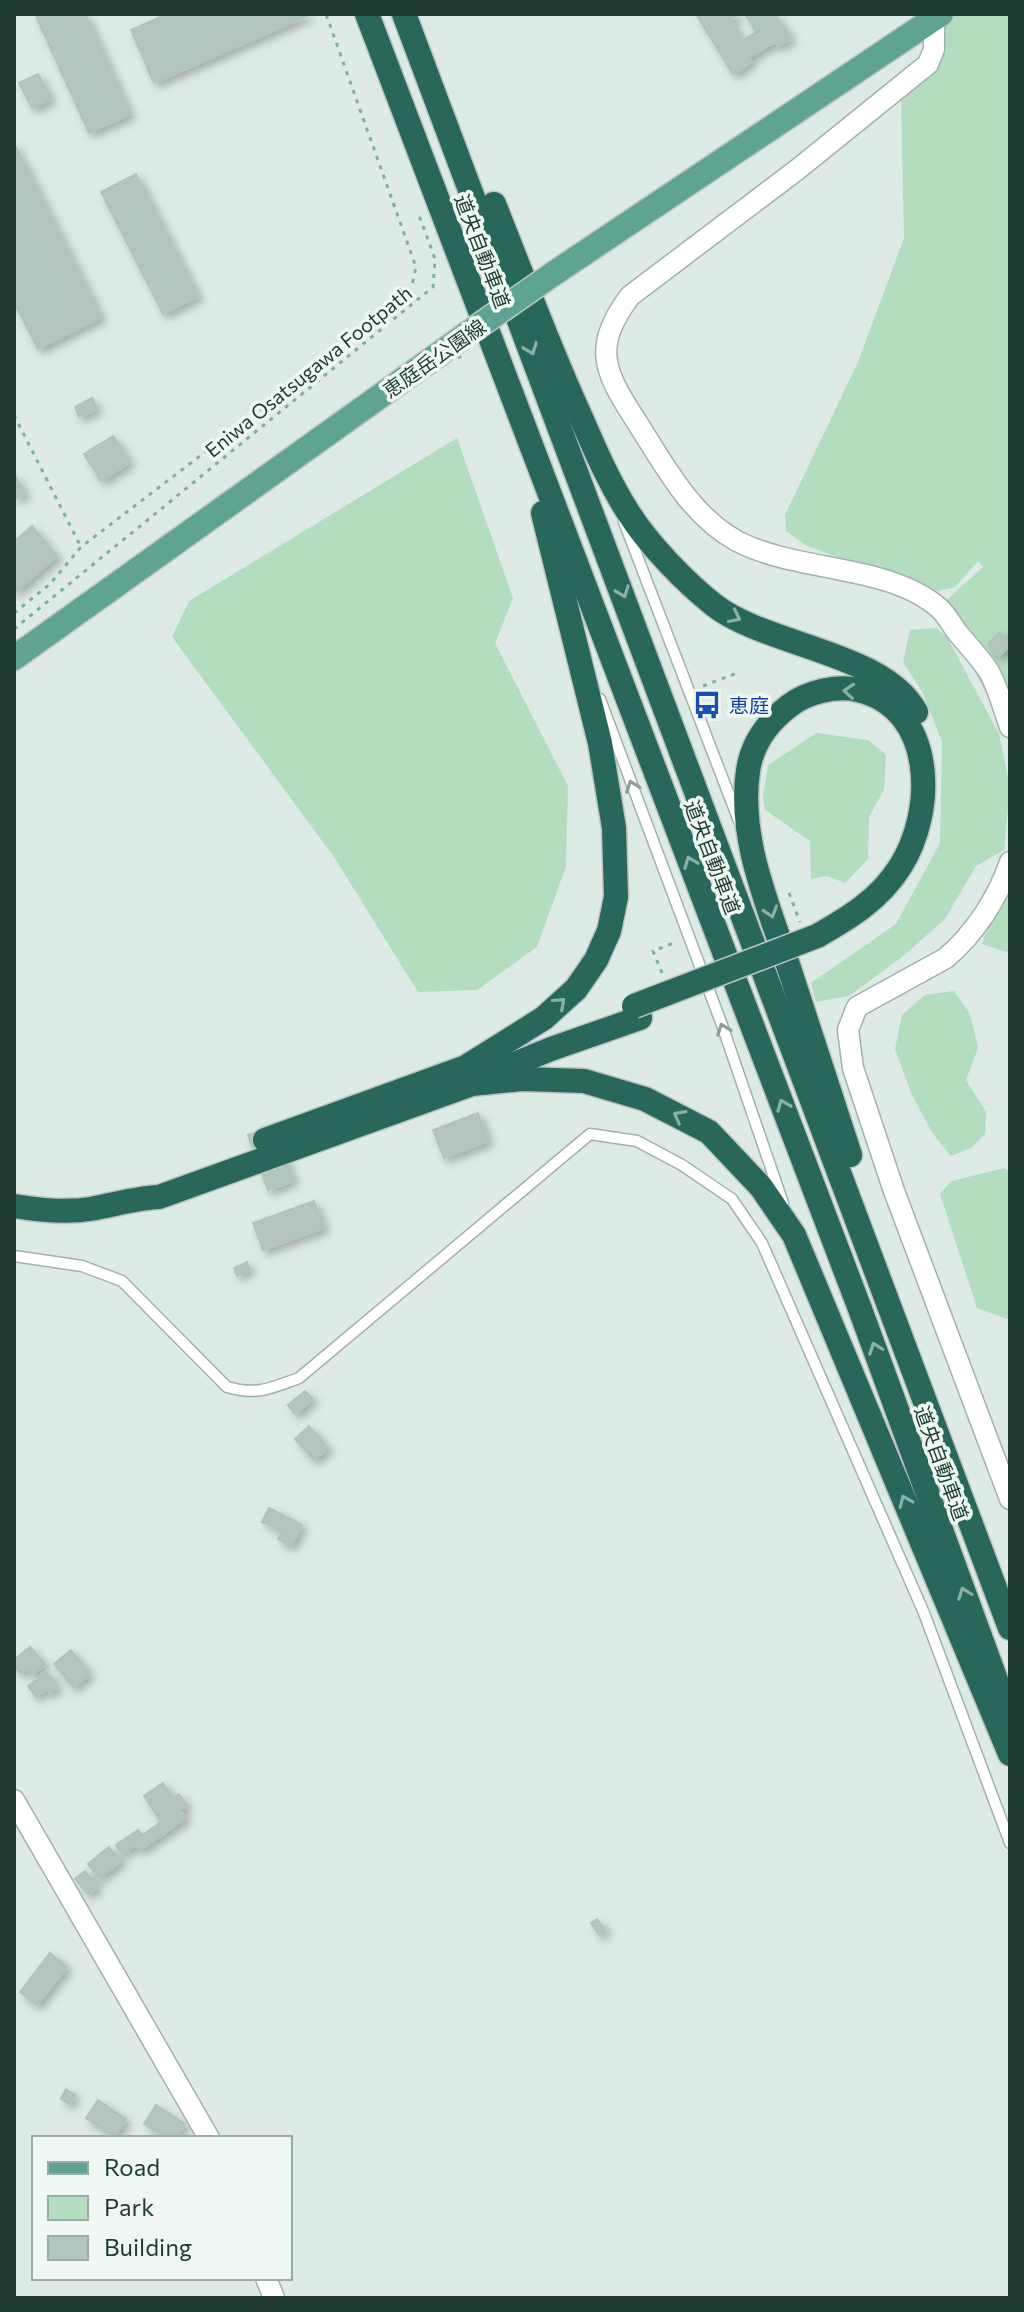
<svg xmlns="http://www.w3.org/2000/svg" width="1024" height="2312" font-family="Commissioner,'Noto Sans JP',sans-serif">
  <defs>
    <filter id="shadow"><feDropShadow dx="4.5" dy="4.5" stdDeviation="4" flood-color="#0004"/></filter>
  </defs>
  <rect width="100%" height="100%" fill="#ddeae5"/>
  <g fill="#b4ddc0">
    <path d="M 941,14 L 1010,14 L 1010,734 L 938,608 L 983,567 L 978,561 L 955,587 L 935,592 L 807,546 L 786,531 L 785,515 L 858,362 L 904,238 L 901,97 Z"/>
    <path d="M 457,438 L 513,598 L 495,643 L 568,786 L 566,866 L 537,947 L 477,990 L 418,992 L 334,857 L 172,637 L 189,601 Z"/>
    <path d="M 936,628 L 947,637 L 999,734 L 1010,788 L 1004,850 L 976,866 L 945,919 L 902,957 L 849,996 L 816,1002 L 811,983 L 896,924 L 940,843 L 942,742 L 923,693 L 903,662 L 910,630 Z"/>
    <path d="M 816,733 L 868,740 L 886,755 L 884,790 L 869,817 L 868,859 L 845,883 L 827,876 L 811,879 L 810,841 L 765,810 L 763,797 L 768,765 Z"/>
    <path d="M 1010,861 L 1010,953 L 982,944 Z"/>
    <path d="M 954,991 L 970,1014 L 978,1048 L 966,1080 L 986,1112 L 985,1134 L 971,1148 L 951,1156 L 933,1134 L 911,1093 L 895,1049 L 902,1015 L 925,995 Z"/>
    <path d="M 1005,1168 L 1010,1173 L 1010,1320 L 977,1308 L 940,1194 L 951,1181 Z"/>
  </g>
  <g fill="#b3c5bd" stroke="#afc4bc" stroke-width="2" filter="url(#shadow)">
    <path d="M 35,14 L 85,14 L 130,114 L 89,133 Z"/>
    <path d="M 167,14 L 309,14 L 309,15 L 154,83 L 131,30 Z"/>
    <path d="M 696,14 L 739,14 L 730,19 L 743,40 L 756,32 L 745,14 L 775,14 L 791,39 L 778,46 L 775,42 L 748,58 L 751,62 L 733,74 Z"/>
    <path d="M 38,74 L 51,99 L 32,108 L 19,83 Z"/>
    <path d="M 14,143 L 101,317 L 38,349 L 14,302 Z"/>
    <path d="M 136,174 L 198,296 L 163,314 L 101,192 Z"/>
    <path d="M 92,398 L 97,409 L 79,417 L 75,407 Z"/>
    <path d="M 113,436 L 130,462 L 101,481 L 84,454 Z"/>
    <path d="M 14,473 L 25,494 L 14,499 Z"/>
    <path d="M 32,526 L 57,556 L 14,593 L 14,542 Z"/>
    <path d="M 1000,632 L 1010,646 L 999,656 L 988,644 Z"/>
    <path d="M 478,1113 L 488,1141 L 444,1158 L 433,1130 Z"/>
    <path d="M 273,1126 L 293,1181 L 268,1190 L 248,1135 Z"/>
    <path d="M 314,1201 L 324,1228 L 263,1250 L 253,1223 Z"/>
    <path d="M 247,1262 L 250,1270 L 237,1276 L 234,1268 Z"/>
    <path d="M 305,1391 L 313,1399 L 295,1414 L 288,1405 Z"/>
    <path d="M 309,1426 L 328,1448 L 314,1460 L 295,1439 Z"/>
    <path d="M 269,1508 L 302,1525 L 291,1546 L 278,1539 L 282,1532 L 262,1522 Z"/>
    <path d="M 30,1647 L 45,1664 L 32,1675 L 26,1668 L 20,1673 L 14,1666 L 14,1660 Z"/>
    <path d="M 71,1650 L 90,1674 L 73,1687 L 54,1664 Z"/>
    <path d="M 47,1672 L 58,1686 L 50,1693 L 47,1688 L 36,1697 L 28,1686 Z"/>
    <path d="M 163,1783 L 173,1798 L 179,1794 L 187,1805 L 180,1810 L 186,1818 L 140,1850 L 136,1845 L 122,1854 L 116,1845 L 138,1830 L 142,1835 L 161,1822 L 144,1796 Z"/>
    <path d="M 109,1847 L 121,1861 L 99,1878 L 88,1864 Z"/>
    <path d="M 85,1871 L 98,1886 L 88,1894 L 75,1879 Z"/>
    <path d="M 597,1919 L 606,1931 L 599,1935 L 591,1923 Z"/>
    <path d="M 50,1953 L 67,1967 L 37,2005 L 20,1992 Z"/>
    <path d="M 66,2089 L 75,2095 L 69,2104 L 61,2099 Z"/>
    <path d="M 98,2100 L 126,2119 L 114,2137 L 86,2118 Z"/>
    <path d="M 156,2105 L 185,2124 L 175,2138 L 166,2138 L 144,2124 Z"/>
  </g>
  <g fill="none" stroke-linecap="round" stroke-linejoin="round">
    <defs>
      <g id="lane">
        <path d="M 624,522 L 739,821"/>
        <path d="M 600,699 L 722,1025 L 783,1203"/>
        <path d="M 14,1256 L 82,1266 L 122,1281 L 227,1387 C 257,1396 271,1388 299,1378 L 590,1134 L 637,1141 L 682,1165 L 732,1199 L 762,1243 L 924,1613 L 1010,1843"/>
      </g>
      <g id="street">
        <path d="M 934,19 L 934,49 L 928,64 L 798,169 L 630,296 C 594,345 602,368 633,416 C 662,461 689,515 737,541 C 795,572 889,564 939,608 C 946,614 951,624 957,632 C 967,644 979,657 988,670 C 998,687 1003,708 1010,727"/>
        <path d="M 1010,862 C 998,898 975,933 946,958 L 857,1007 L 848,1030 L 853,1068 L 894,1191 L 1010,1499"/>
        <path d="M 14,1800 L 209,2138"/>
        <path d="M 266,2278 L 274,2298"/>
      </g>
      <g id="primary">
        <path d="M 556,272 L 941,14"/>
        <path d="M 14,658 L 467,334"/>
      </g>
      <g id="highway">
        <path d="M 367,14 L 860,1309 L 1010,1718"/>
        <path d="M 404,14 L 1010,1628"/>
        <path d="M 494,204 C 522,274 548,345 579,413 C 594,447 608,481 628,512 C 647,543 686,583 714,605 C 766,646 884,652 916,712"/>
        <path d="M 817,936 C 849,918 880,899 900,867 C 936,811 936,708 858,690 C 836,685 807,692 789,706 C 768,722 752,743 748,771 C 738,839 769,907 790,971 C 810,1032 830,1094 850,1155"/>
        <path d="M 485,1076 L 551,1049 L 640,1018"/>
        <path d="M 265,1140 L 466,1067 L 544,1018 L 576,989 L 596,960 L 609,931 L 616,897 L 614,828 L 600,743 L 543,513"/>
        <path d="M 14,1206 C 38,1210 66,1213 90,1209 C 114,1205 135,1198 159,1197 L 472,1084 L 523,1079 L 584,1081 L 645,1099 L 709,1132 L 761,1187 L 794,1235 L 1010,1754"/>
      </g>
    </defs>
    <use href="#lane" stroke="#a0b2ac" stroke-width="13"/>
    <use href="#street" stroke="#a0b2ac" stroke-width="23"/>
    <use href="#primary" stroke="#bcc4c2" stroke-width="27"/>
    <use href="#highway" stroke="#bcc4c2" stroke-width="27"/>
    <g stroke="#7cb0a0" stroke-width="3" stroke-dasharray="4 6" stroke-linecap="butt">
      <path d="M 14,415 L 81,547"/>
      <path d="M 14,613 L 50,584 L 81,547 L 400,303 L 412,285 L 416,267 L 326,14"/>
      <path d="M 14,629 L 433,287 L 435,259 L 419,215"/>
      <path d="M 703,686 L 737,673"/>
      <path d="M 789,893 L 800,922"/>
      <path d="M 662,973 L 653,951 L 676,942"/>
    </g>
    <use href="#lane" stroke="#fff" stroke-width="10"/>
    <use href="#street" stroke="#fff" stroke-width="20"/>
    <use href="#primary" stroke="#5fa392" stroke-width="24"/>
    <use href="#highway" stroke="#28685b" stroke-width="24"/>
    <defs>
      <path id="primary-bridge" d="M 467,334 L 556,272"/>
      <path id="highway-bridge" d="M 634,1006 L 817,936"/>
    </defs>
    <use href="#primary-bridge" stroke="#bcc4c2" stroke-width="27" stroke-linecap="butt"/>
    <use href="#highway-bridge" stroke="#bcc4c2" stroke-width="27" stroke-linecap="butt"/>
    <path stroke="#7cb0a0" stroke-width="3" stroke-dasharray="4 6" stroke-linecap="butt" d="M 458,358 L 465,353"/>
    <use href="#primary-bridge" stroke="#5fa392" stroke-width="24"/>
    <use href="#highway-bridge" stroke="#28685b" stroke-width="24"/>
  </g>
  <defs><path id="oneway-chevron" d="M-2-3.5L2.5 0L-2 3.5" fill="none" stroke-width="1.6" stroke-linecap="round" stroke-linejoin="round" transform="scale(2)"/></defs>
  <g stroke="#8bb0a6">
    <use href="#oneway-chevron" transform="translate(531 349) rotate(69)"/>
    <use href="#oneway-chevron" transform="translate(623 592) rotate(69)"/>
    <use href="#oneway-chevron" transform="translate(735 617) rotate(26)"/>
    <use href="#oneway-chevron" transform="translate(849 691) rotate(-175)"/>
    <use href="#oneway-chevron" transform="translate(690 862) rotate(-111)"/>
    <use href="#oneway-chevron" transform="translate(771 912) rotate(72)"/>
    <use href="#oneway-chevron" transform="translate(560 1003) rotate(-42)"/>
    <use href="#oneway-chevron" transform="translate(783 1105) rotate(-111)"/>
    <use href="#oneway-chevron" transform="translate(679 1116) rotate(-152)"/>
    <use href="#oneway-chevron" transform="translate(875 1348) rotate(-110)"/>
    <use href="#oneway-chevron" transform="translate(905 1501) rotate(-113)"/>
    <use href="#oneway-chevron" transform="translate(964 1593) rotate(-110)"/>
  </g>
  <g stroke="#8e9c99">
    <use href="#oneway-chevron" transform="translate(632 786) rotate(-110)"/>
    <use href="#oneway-chevron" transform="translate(723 1029) rotate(-110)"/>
  </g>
  <defs>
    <symbol id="bus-bare" viewBox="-9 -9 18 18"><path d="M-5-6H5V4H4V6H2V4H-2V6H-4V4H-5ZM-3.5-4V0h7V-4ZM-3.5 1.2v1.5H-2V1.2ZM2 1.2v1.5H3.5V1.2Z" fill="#1a4fb4" stroke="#eef7f2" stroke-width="2.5" paint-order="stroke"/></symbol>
  </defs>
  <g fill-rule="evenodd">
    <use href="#bus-bare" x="687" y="685" width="40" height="40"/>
  </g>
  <g text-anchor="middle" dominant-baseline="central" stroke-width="7" stroke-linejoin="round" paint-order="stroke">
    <g font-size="20" fill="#1e3a33" stroke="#eef7f2">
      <text transform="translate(483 251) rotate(69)">道央自動車道</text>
      <text transform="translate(434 358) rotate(-35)">恵庭岳公園線</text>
      <text transform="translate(308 371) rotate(-39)">Eniwa Osatsugawa Footpath</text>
      <text transform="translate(713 857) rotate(69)">道央自動車道</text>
      <text transform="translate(942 1463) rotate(70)">道央自動車道</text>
    </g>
    <g font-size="20" fill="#164399" stroke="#eef7f2" text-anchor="start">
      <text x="729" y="705">恵庭</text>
    </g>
  </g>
  <rect width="1024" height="2312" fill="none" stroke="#1e3a33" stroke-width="32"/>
  <rect x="32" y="2136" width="260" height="144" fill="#eef7f2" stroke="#9baba6" stroke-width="2"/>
  <rect x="48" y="2162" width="40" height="12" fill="#5fa392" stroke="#9baba6" stroke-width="2"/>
  <text x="104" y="2176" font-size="24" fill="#1e3a33">Road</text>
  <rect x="48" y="2196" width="40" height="24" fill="#b4ddc0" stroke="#9baba6" stroke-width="2"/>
  <text x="104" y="2216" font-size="24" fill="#1e3a33">Park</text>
  <rect x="48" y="2236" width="40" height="24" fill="#b3c5bd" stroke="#9baba6" stroke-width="2"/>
  <text x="104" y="2256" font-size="24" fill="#1e3a33">Building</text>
</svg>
